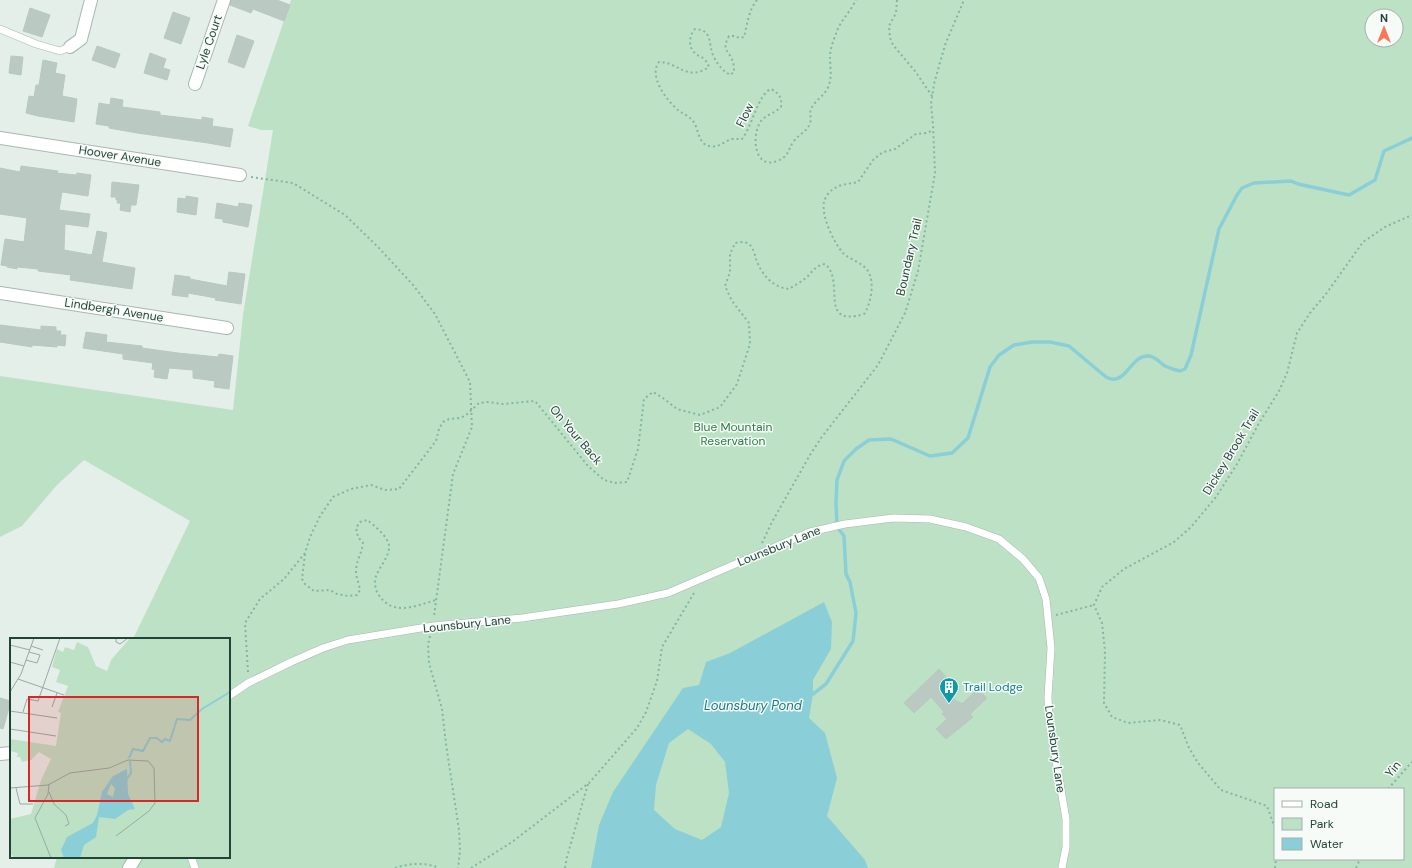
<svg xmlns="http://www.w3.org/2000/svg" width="1412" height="868" font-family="'DM Sans',sans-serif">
  <rect width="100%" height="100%" fill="#e5efea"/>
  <path fill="#bde1c5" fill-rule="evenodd" d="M 291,0 L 1412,0 L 1412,868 L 54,868 L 57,857 L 229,857 L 229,639 L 133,639 L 190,521 L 84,460 L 57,485 L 22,526 L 0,537 L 0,376 L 233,410 L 243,315 L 273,130 L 261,130 L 248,126 ZM 1372,16 L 1396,16 L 1396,40 L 1372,40 ZM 1275,789 L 1403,789 L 1403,859 L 1275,859 Z"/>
  <path fill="#8acfd7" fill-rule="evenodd" d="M 824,602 L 832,622 L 831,649 L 813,680 L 813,694 L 809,718 L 825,733 L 837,778 L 827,816 L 865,860 L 868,868 L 591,868 L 599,825 L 613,792 L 683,688 L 699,685 L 706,662 L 730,653 ZM 688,729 L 711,744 L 725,762 L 729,793 L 721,827 L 702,840 L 675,829 L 654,810 L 656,785 L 669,743 Z"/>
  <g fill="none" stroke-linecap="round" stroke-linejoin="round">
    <path stroke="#8acfd7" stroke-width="3.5" d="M 813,694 L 826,684 L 853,641 L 856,613 L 850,582 L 846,574 L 844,536 L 837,527 L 836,503 L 837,480 L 844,461 L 856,449 L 869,440 L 891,439 L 930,456 L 952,453 L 968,438 L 990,367 L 999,355 L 1014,345 L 1032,342 L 1050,342 L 1069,346 L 1106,377 C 1126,388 1130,354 1149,356 C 1156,357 1159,362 1165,366 C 1169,368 1175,370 1180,371 L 1185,369 L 1191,355 L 1219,229 L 1237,195 L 1242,188 L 1254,183 L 1291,181 L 1298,184 L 1349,195 L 1375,180 L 1384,151 L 1412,138"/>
  </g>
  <g fill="#bacac3" stroke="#b7c9c1">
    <path d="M 231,0 L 277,0 L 290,5 L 284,21 L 253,9 L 251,13 L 230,5 Z"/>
    <path d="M 30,8 L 50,15 L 42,37 L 23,31 Z"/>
    <path d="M 173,12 L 190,18 L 181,44 L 164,38 Z"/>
    <path d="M 237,35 L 254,41 L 244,68 L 228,62 Z"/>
    <path d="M 97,46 L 120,54 L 115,68 L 92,60 Z"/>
    <path d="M 150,53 L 166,59 L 163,68 L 170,70 L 167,80 L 144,73 Z"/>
    <path d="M 11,56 L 23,57 L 21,75 L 9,73 Z"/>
    <path d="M 43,60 L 57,63 L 55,73 L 65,75 L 62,96 L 77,99 L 74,122 L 38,116 L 26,113 L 29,96 L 34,97 L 36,85 L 39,85 Z"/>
    <path d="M 111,98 L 123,100 L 122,107 L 160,112 L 160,115 L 202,120 L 202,117 L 213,119 L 212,126 L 233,129 L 230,147 L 208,143 L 137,133 L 109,128 L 109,126 L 96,124 L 99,103 L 110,105 Z"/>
    <path d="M 21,166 L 58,171 L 57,173 L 76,175 L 77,173 L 91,175 L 88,196 L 62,192 L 59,210 L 90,214 L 88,227 L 65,224 L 64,250 L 92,255 L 97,231 L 107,233 L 102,262 L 135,268 L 132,289 L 70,280 L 71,275 L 38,271 L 38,269 L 17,267 L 17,269 L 7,267 L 7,266 L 1,265 L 5,239 L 24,242 L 27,218 L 0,214 L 0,168 L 20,172 Z"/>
    <path d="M 112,182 L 139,185 L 136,205 L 131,205 L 130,212 L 120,210 L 121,203 L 117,203 L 118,200 L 116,200 L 116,197 L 111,197 Z"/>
    <path d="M 186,196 L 198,198 L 196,215 L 177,212 L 178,198 L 186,199 Z"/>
    <path d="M 217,203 L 238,207 L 239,203 L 252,205 L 248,227 L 223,222 L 223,219 L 215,218 Z"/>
    <path d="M 229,272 L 245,274 L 241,304 L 215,300 L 216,298 L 188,293 L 188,297 L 172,295 L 175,275 L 190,277 L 190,279 L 227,286 Z"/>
    <path d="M 0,325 L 41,330 L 41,326 L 56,327 L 56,331 L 61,331 L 60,335 L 66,335 L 65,346 L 57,345 L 57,347 L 32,345 L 32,347 L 0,342 Z"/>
    <path d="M 86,332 L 107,335 L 106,342 L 142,346 L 142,348 L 178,353 L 218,357 L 219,354 L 233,356 L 229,389 L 214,387 L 215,381 L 193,378 L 193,370 L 169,368 L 167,379 L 154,377 L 155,370 L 152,369 L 153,363 L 123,359 L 123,354 L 83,348 Z"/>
    <path d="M 939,669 L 946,677 L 940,683 L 957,702 L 958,701 L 962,704 L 978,689 L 987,698 L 970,714 L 973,717 L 946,739 L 936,729 L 947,719 L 942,714 L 944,712 L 931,697 L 914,713 L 904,703 Z"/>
    <path d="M 0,698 L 11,701 L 3,729 L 0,728 Z"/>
  </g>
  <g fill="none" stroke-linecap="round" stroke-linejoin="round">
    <defs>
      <g id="lane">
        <path d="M 0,29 L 36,44 L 60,51 L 70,47"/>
        <path d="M 229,696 L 248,683 L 291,662 L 323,648 L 348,640 L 433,626 L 522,618 L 618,604 L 668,593 L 810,532 L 845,524 L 893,518 L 930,519 L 966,527 L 999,539 L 1023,559 L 1039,578 L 1046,599 L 1051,648 L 1048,697 L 1049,719 L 1066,819 L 1066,847 L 1062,868"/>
        <path d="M 191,857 L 195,868"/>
      </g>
      <g id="street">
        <path d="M 70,47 L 81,39 L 91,0"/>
        <path d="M 195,84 L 224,0"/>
        <path d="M 0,138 L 240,175"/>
        <path d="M 0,293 L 227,328"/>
        <path d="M 0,754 L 11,753"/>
        <path d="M 129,868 L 136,857"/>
      </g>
    </defs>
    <use href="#lane" stroke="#a7b8b1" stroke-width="8"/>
    <use href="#street" stroke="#a7b8b1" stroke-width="14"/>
    <g stroke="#83b5a3" stroke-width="2" stroke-dasharray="2 3" stroke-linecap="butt">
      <path d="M 757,0 C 749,9 747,25 744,37 L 740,38 L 734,36 L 729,36 C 721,51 729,50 733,62 C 734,65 734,69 734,72 L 730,75 C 722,70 717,64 713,55 C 708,43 713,30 695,29 C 690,34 688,45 693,51 C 699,59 704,54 709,67 C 686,82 679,62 659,62 C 648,76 667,101 678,110 C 683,114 689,116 693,121 C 698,127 698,141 706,145 C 717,150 724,141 732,139 C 736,139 739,139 742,139 C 752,127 758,94 771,89 C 780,94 782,98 781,107 C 775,113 766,115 761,121 C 751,135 754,170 777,161 C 790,156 787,150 794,141 C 799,134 807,132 810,123 C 812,118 809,113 811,109 C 815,100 826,95 829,85 C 832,76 830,66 830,57 C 830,48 834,39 837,31 C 841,20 851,11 856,0"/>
      <path d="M 897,0 L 896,13 L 889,26 L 890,38 L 893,45 L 915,71 L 932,96"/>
      <path d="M 251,177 L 293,183 L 345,215 L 378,247 L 414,286 L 435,314 L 470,382 L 472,427 L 453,474 L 434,616"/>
      <path d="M 762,543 L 772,522 L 810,455 L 821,438 L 878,365 L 905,313 L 918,271 L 935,173 L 933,125 L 931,104 L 934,84 L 945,45 L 964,0"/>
      <path d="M 305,554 L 302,579 L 305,584 L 314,591 L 330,590 L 337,594 L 348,596 L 357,595 L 360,590 C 359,584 356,577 356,571 C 356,561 362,553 363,543 L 358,537 L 356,528 L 360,522 L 367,520 C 374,525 387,536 389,545 C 390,556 380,566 376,576 C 374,581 375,589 378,594 C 393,617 415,606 436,600"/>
      <path d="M 1056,615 L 1094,605"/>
      <path d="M 430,636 L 428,645 L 429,663 L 442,709 L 446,744 L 459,830 L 460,851 L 458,868"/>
      <path d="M 248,672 L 245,623 L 260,599 L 284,579 L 305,553 L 310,537 L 320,516 L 333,497 L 351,489 L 371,485 L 385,490 L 399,489 L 436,441 L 439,429 L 443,422 L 449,419 L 459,418 L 465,416 L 479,403 L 487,402 L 503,404 L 535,401 L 588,466 L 604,480 L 615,483 L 627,482 L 638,449 L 644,399 L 653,392 L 663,398 L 677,409 L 700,415 L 720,407 L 737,384 L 750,344 L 749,323 L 732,301 L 725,286 L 730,272 L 730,254 L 735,243 C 740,242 746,241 750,245 C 753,248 755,255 756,259 C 762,275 772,287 789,289 C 795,285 801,282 806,278 C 812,272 816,265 825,264 C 846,281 817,328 864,314 C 871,304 875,282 868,271 C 862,262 850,260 843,253 C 834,243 821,216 824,202 C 825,198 828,193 832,190 C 839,184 849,184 858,182 L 873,160 L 883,152 L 895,149 L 916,134 L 927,133 L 933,130"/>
      <path d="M 1388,789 L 1410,764 L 1412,762"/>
      <path d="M 1275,828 L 1267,806 L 1221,790 L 1198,763 L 1189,748 L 1180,725 L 1160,720 L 1128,723 L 1112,717 L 1104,703 L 1105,651 L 1102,623 L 1094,605 L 1102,587 L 1124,569 L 1174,542 L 1191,527 L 1216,497 L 1237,464 L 1258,425 L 1279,391 L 1287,373 L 1297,333 L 1310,313 L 1326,294 L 1363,242 L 1385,227 L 1412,215"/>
      <path d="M 395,868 C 409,863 425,862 439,868"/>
      <path d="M 471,868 L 512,842 L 589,783 L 637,728 L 646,712 L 657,681 L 662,647 L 694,593"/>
      <path d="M 565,868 L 567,857 L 588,784"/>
      <path d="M 1275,868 L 1276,859"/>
      <path d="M 1356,868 L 1360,859"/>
    </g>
    <use href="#lane" stroke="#fff" stroke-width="7"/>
    <use href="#street" stroke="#fff" stroke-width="12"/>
  </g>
  <defs>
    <symbol id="building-pin" viewBox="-11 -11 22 30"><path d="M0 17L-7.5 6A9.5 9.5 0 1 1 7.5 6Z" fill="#0f9aa8" stroke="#f6fbf8"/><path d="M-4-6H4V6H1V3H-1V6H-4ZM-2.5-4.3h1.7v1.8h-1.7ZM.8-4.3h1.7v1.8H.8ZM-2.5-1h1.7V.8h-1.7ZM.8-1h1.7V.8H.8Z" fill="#fff"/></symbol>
  </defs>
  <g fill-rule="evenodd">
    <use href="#building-pin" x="938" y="676" width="22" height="30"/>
  </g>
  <g text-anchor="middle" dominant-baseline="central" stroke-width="3" stroke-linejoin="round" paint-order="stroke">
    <g font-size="12" fill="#224338" stroke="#f6fbf8">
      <text transform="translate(209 42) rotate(-71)">Lyle Court</text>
      <text transform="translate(745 115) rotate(-64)">Flow</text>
      <text transform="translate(120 156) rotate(9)">Hoover Avenue</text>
      <text transform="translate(909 257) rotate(-77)">Boundary Trail</text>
      <text transform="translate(114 310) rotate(9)">Lindbergh Avenue</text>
      <text transform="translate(576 435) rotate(50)">On Your Back</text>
      <text transform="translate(1231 452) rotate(-59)">Dickey Brook Trail</text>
      <text transform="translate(779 546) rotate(-22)">Lounsbury Lane</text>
      <text transform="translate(467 624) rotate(-6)">Lounsbury Lane</text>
      <text transform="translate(1055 749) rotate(82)">Lounsbury Lane</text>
      <text transform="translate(1393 769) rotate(-50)">Yin</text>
    </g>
    <g font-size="12" fill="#297d45" stroke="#f6fbf8">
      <text x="733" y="427">Blue Mountain<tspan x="733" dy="14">Reservation</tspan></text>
    </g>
    <g font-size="12" fill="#0d838f" stroke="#f6fbf8" text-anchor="start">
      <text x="963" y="687">Trail Lodge</text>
    </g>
    <g font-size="13" font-style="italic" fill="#177884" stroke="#f6fbf8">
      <text x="753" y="705">Lounsbury Pond</text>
    </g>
  </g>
  <g transform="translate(10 638)">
    <rect width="220" height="220" fill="#e5efea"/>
    <path d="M 120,0 L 220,0 L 220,220 L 4,220 L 0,214 L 0,181 L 21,176 L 31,142 L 41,121 L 29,114 L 21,122 L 12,124 L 10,119 L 7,119 L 8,115 L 0,113 L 0,101 L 46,108 L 51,75 L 48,74 L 58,48 L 46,44 L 50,32 L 42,29 L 47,11 L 53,14 L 55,9 L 64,12 L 67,4 L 78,9 L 86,28 L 97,33 L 101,22 Z" fill="#bde1c5"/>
    <path d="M 117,131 L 118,156 L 125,171 L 118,172 L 105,181 L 89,179 L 86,199 L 74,207 L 70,220 L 54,220 L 51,212 L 57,199 L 83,185 L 87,177 L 92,154 L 103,138 ZM 101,146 L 105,150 L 103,159 L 97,156 Z" fill="#8acfd7" fill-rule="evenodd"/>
    <path fill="none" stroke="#8acfd7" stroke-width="2" d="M 119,120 L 123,111 L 133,113 L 140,100 L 147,100 L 152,104 L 155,101 L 160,103 L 167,81 L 180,82 L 192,71 L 220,54M 116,142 L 121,135 L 120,123"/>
    <path fill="none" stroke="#97aaa3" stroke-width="1" d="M 106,0 L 106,4 L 110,6 L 118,0M 0,7 L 20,12M 21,8 L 33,12M 16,22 L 27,25 L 30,17 L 19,14M 0,24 L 14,28M 8,41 L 54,57M 0,54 L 11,36 L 24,0M 42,69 L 47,55M 0,73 L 47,80M 13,74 L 17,61 L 28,63 L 50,0M 0,91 L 46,98M 39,146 L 38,156 L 25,180 L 41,220M 0,150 L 38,147 L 60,135 L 99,130 L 118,122 L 138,123 L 144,130 L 145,165 L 139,173 L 106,198M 6,150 L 10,166 L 23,166M 39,154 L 44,166 L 56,177 L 59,186 L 55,188"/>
    <path fill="#d62828" fill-opacity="0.15" stroke="#d62828" stroke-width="2" d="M 19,59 L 188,59 L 188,163 L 19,163 Z"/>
    <rect width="220" height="220" fill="none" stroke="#224338" stroke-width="2"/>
  </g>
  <rect x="1274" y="788" width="130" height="72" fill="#f6fbf8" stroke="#a1b1ab"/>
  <rect x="1282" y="801" width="20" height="6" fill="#ffffff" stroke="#a1b1ab"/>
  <text x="1310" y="808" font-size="12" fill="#224338">Road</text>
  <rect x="1282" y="818" width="20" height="12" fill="#bde1c5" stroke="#a1b1ab"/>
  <text x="1310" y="828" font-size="12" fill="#224338">Park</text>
  <rect x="1282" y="838" width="20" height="12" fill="#8acfd7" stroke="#a1b1ab"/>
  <text x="1310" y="848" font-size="12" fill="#224338">Water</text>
  <g transform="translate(1384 28)"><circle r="19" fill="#f6fbf8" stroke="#a1b1ab"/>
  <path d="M0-3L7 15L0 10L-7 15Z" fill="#fc7656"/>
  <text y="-6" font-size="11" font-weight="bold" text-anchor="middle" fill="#224338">N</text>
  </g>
</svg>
